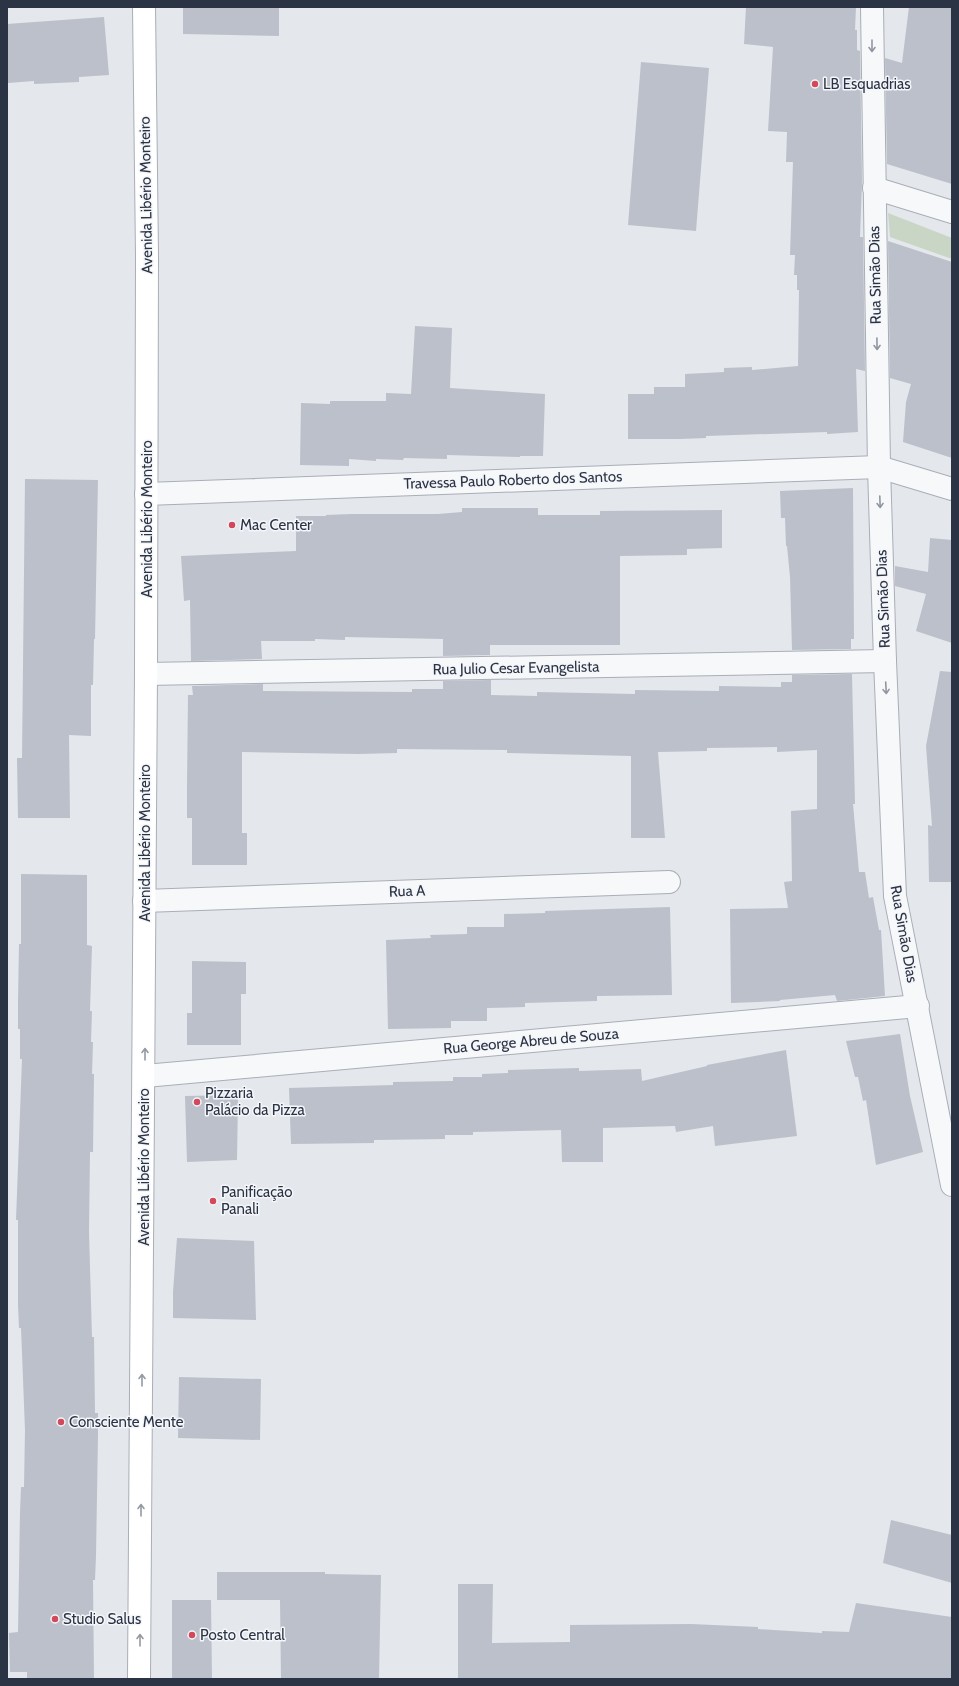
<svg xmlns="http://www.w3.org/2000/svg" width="959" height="1686" font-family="Cabin,sans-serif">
  <rect width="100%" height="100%" fill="#e4e7ec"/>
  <path fill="#c9d6c5" d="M 888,213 L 952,238 L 952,259 L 890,237 Z"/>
  <g fill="#bbc0ca">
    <path d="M 183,7 L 279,7 L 279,36 L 183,34 Z"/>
    <path d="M 746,7 L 856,7 L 855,30 L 857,30 L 857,50 L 860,51 L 862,182 L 860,237 L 863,237 L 865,371 L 856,369 L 858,432 L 827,434 L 827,432 L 706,436 L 706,438 L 680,439 L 628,439 L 628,394 L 654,394 L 654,387 L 685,387 L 685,374 L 724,372 L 724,368 L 752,367 L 752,370 L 798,366 L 799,290 L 797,290 L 797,275 L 794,275 L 795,255 L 790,255 L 793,162 L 786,162 L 787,132 L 768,131 L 773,47 L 744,44 Z"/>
    <path d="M 909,7 L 952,7 L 952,184 L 887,164 L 885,58 L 902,63 Z"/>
    <path d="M 104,17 L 109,75 L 79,77 L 79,82 L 34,84 L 34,81 L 8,83 L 7,24 Z"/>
    <path d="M 641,62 L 709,68 L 696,231 L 628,225 Z"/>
    <path d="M 888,241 L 952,262 L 952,458 L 903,442 L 906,402 L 911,384 L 890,378 Z"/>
    <path d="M 415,326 L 452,328 L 450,388 L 545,394 L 543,456 L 520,456 L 520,457 L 447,455 L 447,459 L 404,458 L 403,460 L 376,459 L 376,461 L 349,459 L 349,466 L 300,465 L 301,403 L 330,404 L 330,401 L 386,401 L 386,393 L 411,394 Z"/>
    <path d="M 25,479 L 98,480 L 95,639 L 94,639 L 93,685 L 91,685 L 91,736 L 69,735 L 70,818 L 18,818 L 17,758 L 22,758 Z"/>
    <path d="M 853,488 L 854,639 L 851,639 L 851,649 L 792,650 L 790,577 L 787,546 L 786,546 L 785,518 L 781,518 L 780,491 Z"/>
    <path d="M 462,508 L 538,508 L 538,515 L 600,515 L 600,511 L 722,510 L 722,548 L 687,549 L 687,555 L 620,556 L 620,645 L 490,645 L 490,655 L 443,656 L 443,639 L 345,637 L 345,640 L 315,639 L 315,641 L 261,641 L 262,659 L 191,661 L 190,600 L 184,601 L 181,556 L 296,551 L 296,516 L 326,516 L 326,515 L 352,514 L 438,514 L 462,512 Z"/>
    <path d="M 930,538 L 952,540 L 952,643 L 916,631 L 926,594 L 895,586 L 895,566 L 928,572 Z"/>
    <path d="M 940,671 L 952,672 L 952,882 L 929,882 L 928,825 L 932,826 L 926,746 Z"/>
    <path d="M 852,674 L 855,804 L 853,804 L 859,872 L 865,872 L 869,898 L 873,897 L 879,930 L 881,930 L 885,996 L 837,1001 L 835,995 L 780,1000 L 780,1001 L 731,1003 L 730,909 L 788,908 L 784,882 L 792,881 L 791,811 L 817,809 L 817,750 L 777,752 L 777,747 L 707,748 L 707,751 L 658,752 L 665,838 L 631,838 L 631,756 L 507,753 L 507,750 L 397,749 L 397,753 L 358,754 L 242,752 L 242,833 L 247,833 L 247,865 L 192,865 L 192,818 L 187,818 L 187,786 L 188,695 L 193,695 L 192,686 L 263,684 L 263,691 L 412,692 L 412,689 L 443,689 L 443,681 L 491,680 L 491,695 L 537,696 L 537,692 L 635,694 L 635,690 L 719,691 L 719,686 L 781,687 L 781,682 L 792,682 L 792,675 Z"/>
    <path d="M 21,874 L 87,875 L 87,945 L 92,946 L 90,1011 L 92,1011 L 91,1042 L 93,1042 L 92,1074 L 94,1074 L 93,1152 L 90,1152 L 89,1232 L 92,1337 L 94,1337 L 95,1413 L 98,1413 L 98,1435 L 96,1556 L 95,1580 L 93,1580 L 94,1679 L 27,1679 L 27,1672 L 10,1672 L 9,1633 L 18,1632 L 20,1512 L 21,1487 L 24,1487 L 25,1430 L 21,1328 L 19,1328 L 18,1305 L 18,1220 L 16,1220 L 22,1059 L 20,1059 L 20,1029 L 18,1029 L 18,1002 L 19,944 L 21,944 Z"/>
    <path d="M 670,907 L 672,995 L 597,996 L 597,1001 L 525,1003 L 525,1007 L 487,1008 L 487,1021 L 451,1021 L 451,1028 L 388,1029 L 386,940 L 431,938 L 430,935 L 467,934 L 467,927 L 504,927 L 504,914 L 545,913 L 545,911 Z"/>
    <path d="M 192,961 L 246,962 L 246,994 L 241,994 L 241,1045 L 187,1045 L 187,1013 L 192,1013 Z"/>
    <path d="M 900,1034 L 910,1096 L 923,1152 L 876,1165 L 866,1100 L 863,1101 L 858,1077 L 855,1077 L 846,1041 Z"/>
    <path d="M 786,1050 L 797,1136 L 715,1146 L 713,1126 L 676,1132 L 675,1126 L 603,1128 L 603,1162 L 562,1162 L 561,1130 L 473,1132 L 473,1135 L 445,1135 L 445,1139 L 374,1140 L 374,1143 L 291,1144 L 289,1088 L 393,1085 L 393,1082 L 453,1081 L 453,1077 L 482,1077 L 482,1074 L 508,1073 L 508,1070 L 579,1068 L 579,1071 L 641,1069 L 642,1081 L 707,1066 L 707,1065 Z"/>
    <path d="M 238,1095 L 237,1160 L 187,1162 L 185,1096 Z"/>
    <path d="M 177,1238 L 254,1241 L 256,1320 L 173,1318 L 173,1292 Z"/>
    <path d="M 179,1377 L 261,1379 L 260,1440 L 178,1438 Z"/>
    <path d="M 891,1520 L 952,1535 L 952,1583 L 883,1563 Z"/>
    <path d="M 217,1572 L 325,1572 L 325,1574 L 381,1575 L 379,1679 L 281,1679 L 280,1600 L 217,1600 Z"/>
    <path d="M 458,1584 L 493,1584 L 492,1643 L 570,1642 L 570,1625 L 691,1624 L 758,1627 L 758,1629 L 822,1633 L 822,1631 L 849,1632 L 856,1603 L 952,1617 L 952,1679 L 458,1679 Z"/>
    <path d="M 172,1600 L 211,1600 L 212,1679 L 172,1679 Z"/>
  </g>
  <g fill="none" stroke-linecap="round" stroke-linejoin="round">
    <defs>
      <g id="minor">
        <path d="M 874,188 L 952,212"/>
        <path d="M 146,494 L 879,467 L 952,489"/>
        <path d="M 146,674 L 885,661"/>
        <path d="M 144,901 L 669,882"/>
        <path d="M 145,1076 L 918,1006"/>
      </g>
      <path id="tertiary" d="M 872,7 L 879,467 L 885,661 L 895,896 L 952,1185"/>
      <path id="secondary" d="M 139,1679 L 146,674 L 147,256 L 144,7"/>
    </defs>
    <use href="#minor" stroke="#a9aeb7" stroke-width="24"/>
    <use href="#tertiary" stroke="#a9aeb7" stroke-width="24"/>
    <use href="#secondary" stroke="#a9aeb7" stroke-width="24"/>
    <use href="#minor" stroke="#f7f8fa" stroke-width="22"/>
    <use href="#tertiary" stroke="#f7f8fa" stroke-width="22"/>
    <use href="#secondary" stroke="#fff" stroke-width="22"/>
  </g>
  <defs><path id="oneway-shaft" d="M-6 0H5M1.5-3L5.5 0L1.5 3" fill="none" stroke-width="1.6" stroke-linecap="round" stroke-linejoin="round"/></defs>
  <g stroke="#9196a0">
    <use href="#oneway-shaft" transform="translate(872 46) rotate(90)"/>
    <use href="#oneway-shaft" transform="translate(877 344) rotate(89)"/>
    <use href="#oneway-shaft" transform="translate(880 502) rotate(88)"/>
    <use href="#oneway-shaft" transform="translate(886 688) rotate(87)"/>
  </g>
  <g stroke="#959aa2">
    <use href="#oneway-shaft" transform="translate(145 1054) rotate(-90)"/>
    <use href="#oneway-shaft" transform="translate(142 1380) rotate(-90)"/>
    <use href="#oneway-shaft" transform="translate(141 1510) rotate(-90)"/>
    <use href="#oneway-shaft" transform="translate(140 1640) rotate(-90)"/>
  </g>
  <g fill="#d1495b" stroke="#f4f6f9" stroke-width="1.5">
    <circle cx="815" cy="84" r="4"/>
    <circle cx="232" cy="525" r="4"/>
    <circle cx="197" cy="1102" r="4"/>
    <circle cx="213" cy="1201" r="4"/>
    <circle cx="61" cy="1422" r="4"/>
    <circle cx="55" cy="1619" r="4"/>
    <circle cx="192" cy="1635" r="4"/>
  </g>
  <g text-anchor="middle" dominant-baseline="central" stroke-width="3" stroke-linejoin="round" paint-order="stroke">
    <g font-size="15" fill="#2b3445" stroke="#f4f6f9" text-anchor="start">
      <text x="823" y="84">LB Esquadrias</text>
      <text x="240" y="525">Mac Center</text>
      <text x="205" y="1093">Pizzaria<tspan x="205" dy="17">Palácio da Pizza</tspan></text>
      <text x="221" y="1192">Panificação<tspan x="221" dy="17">Panali</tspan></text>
      <text x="69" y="1422">Consciente Mente</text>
      <text x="63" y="1619">Studio Salus</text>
      <text x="200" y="1635">Posto Central</text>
    </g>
    <g font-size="15" fill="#2b3445" stroke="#f4f6f9">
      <text transform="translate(146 195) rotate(-91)">Avenida Libério Monteiro</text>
      <text transform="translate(875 275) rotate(-91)">Rua Simão Dias</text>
      <text transform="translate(513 480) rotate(-2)">Travessa Paulo Roberto dos Santos</text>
      <text transform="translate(147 519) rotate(-90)">Avenida Libério Monteiro</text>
      <text transform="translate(883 599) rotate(-92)">Rua Simão Dias</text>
      <text transform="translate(516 668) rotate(-1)">Rua Julio Cesar Evangelista</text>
      <text transform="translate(145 843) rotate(-90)">Avenida Libério Monteiro</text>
      <text transform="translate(407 891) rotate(-2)">Rua A</text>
      <text transform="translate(904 934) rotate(80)">Rua Simão Dias</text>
      <text transform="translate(531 1041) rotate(-5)">Rua George Abreu de Souza</text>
      <text transform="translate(144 1167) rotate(-90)">Avenida Libério Monteiro</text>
    </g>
  </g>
  <rect width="959" height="1686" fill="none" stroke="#2b3445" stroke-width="16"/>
</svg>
